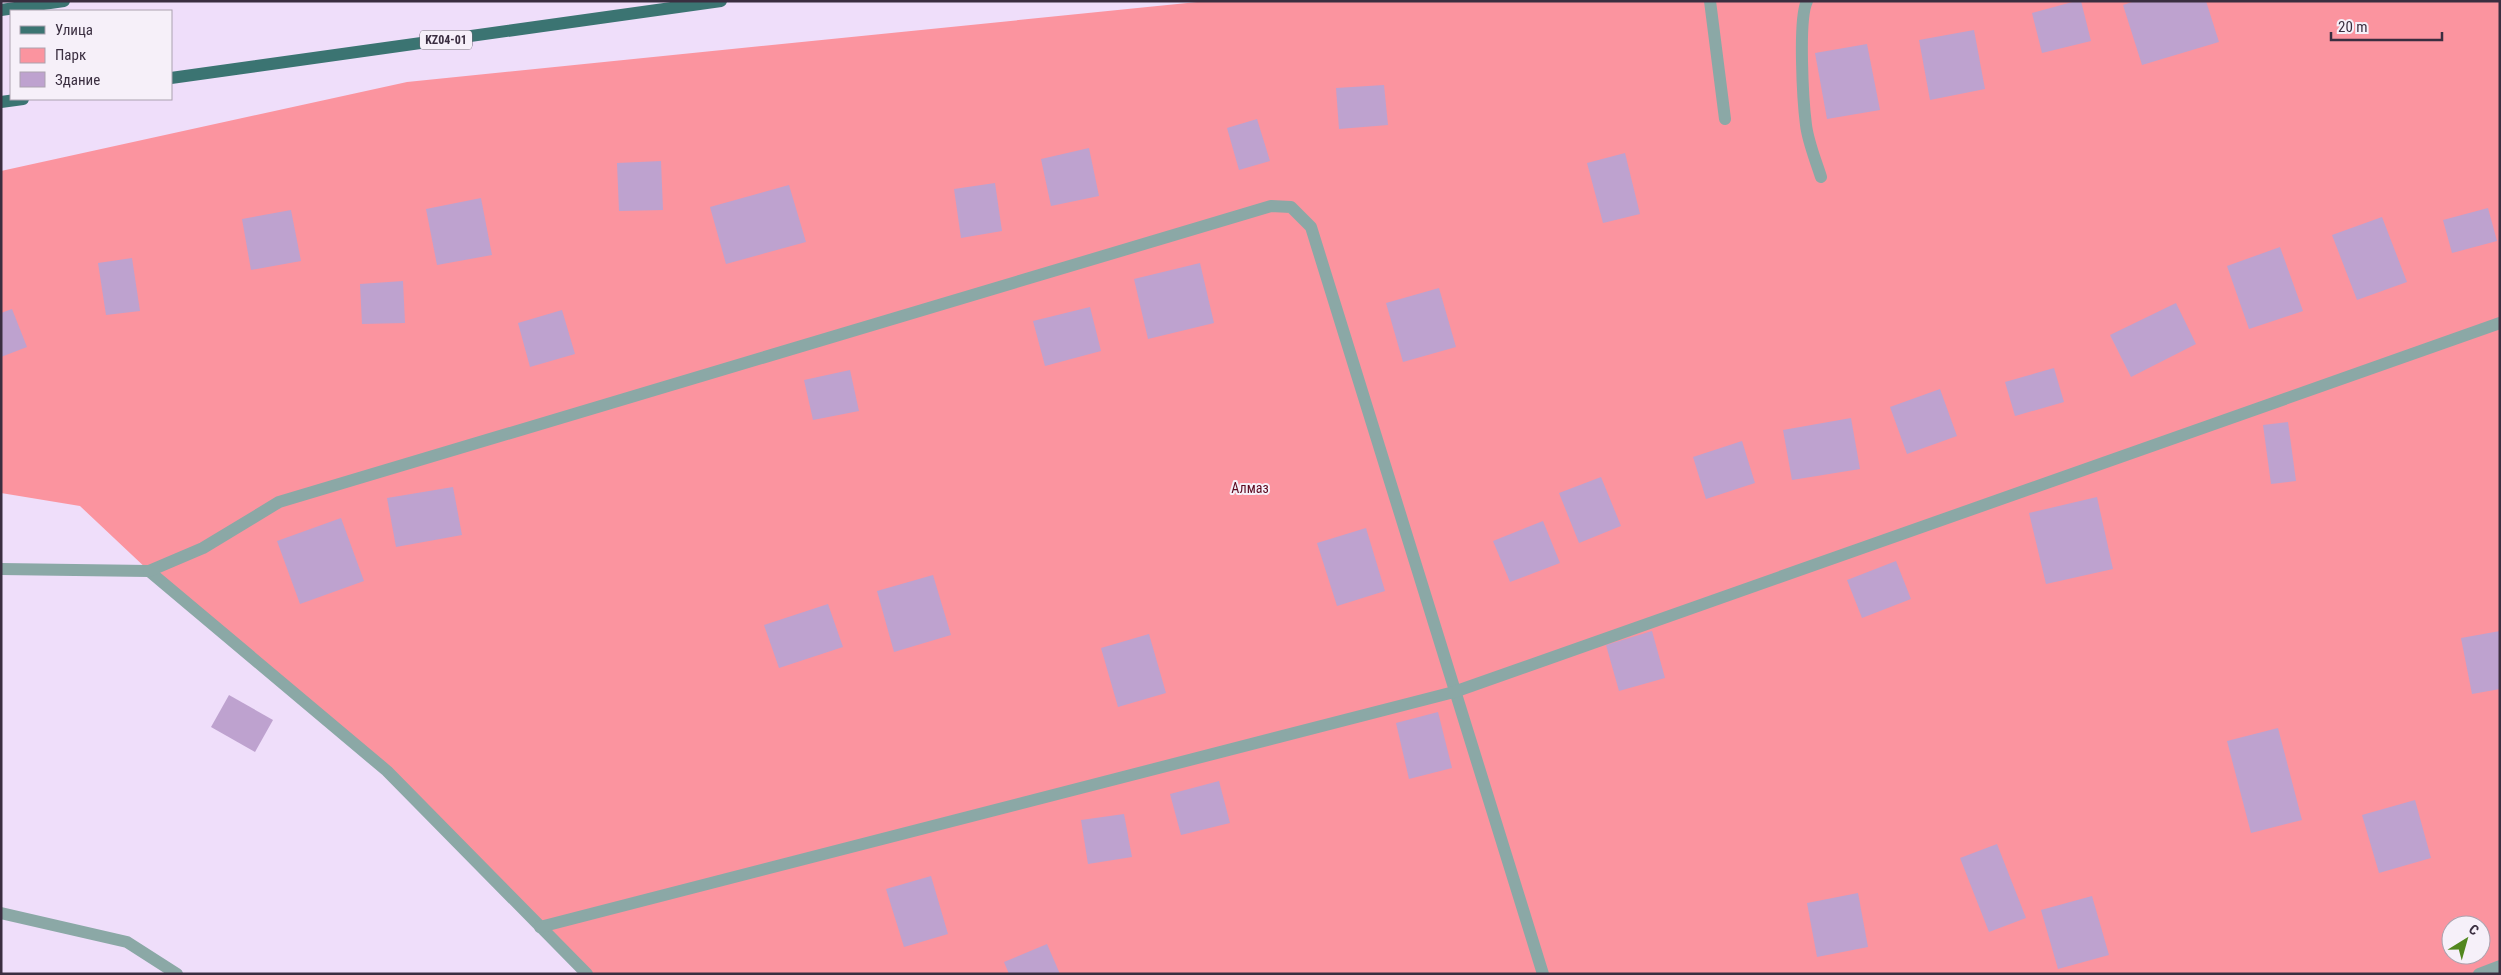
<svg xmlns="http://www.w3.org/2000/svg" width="2501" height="975" font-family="'Roboto Condensed',sans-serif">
  <rect width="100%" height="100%" fill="#efdefa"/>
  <path fill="#fb949f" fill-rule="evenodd" d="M 1207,1 L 2500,1 L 2500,974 L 587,974 L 387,771 L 149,571 L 80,506 L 1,493 L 1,171 L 407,82 ZM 2451,925 L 2481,925 L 2481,955 L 2451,955 Z"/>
  <g fill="#bea2cf">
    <path d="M 2076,1 L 2081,1 L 2091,41 L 2042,53 L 2032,13 Z"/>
    <path d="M 2135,1 L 2206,1 L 2219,42 L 2142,65 L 2123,5 Z"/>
    <path d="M 1974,30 L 1985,89 L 1930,100 L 1919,40 Z"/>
    <path d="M 1867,44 L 1880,110 L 1827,119 L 1815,53 Z"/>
    <path d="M 1384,85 L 1388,125 L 1339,129 L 1336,88 Z"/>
    <path d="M 1257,119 L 1270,161 L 1239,170 L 1227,128 Z"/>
    <path d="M 1089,148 L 1099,196 L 1051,206 L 1041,159 Z"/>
    <path d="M 1625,153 L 1640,214 L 1603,223 L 1587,163 Z"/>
    <path d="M 661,161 L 663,210 L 619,211 L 617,163 Z"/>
    <path d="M 995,183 L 1002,231 L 961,238 L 954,189 Z"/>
    <path d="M 789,185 L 806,242 L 726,264 L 710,207 Z"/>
    <path d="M 481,198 L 492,255 L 437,265 L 426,209 Z"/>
    <path d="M 2488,208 L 2497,241 L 2452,253 L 2443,220 Z"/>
    <path d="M 291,210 L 301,261 L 251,270 L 242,219 Z"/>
    <path d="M 2382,217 L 2407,282 L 2357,300 L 2332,235 Z"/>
    <path d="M 2280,247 L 2303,311 L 2249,329 L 2227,266 Z"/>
    <path d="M 132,258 L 140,311 L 106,315 L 98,263 Z"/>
    <path d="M 1200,263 L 1214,323 L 1148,339 L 1134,279 Z"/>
    <path d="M 403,281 L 405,323 L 362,324 L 360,284 Z"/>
    <path d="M 1439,288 L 1456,347 L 1403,362 L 1386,303 Z"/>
    <path d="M 2176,303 L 2196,344 L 2131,377 L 2110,335 Z"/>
    <path d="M 1090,307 L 1101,351 L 1045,366 L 1033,321 Z"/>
    <path d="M 12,309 L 27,347 L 1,357 L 1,313 Z"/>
    <path d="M 562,310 L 575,354 L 530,367 L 518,323 Z"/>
    <path d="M 2054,368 L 2064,402 L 2015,416 L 2005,382 Z"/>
    <path d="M 850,370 L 859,411 L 813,420 L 804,380 Z"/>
    <path d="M 1940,389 L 1957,436 L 1907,454 L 1890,407 Z"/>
    <path d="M 1851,418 L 1860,469 L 1792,480 L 1783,430 Z"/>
    <path d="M 2288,422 L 2296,481 L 2271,484 L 2263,425 Z"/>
    <path d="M 1742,441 L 1755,483 L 1706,499 L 1693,457 Z"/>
    <path d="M 1601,477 L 1621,526 L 1579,543 L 1559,493 Z"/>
    <path d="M 453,487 L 462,535 L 396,547 L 387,498 Z"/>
    <path d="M 2097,497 L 2113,569 L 2046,584 L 2029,513 Z"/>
    <path d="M 341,518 L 364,581 L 300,604 L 277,541 Z"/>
    <path d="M 1543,521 L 1560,563 L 1510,582 L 1493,541 Z"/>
    <path d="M 1366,528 L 1385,591 L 1337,606 L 1317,543 Z"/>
    <path d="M 1896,561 L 1911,599 L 1862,618 L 1847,580 Z"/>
    <path d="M 933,575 L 951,635 L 894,652 L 877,591 Z"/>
    <path d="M 828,604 L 843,647 L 779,668 L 764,625 Z"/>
    <path d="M 1652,631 L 1665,678 L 1619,691 L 1606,645 Z"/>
    <path d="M 2500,631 L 2500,689 L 2472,694 L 2461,638 Z"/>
    <path d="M 1149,634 L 1166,693 L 1118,707 L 1101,648 Z"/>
    <path d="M 229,695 L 273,720 L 255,752 L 211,727 Z"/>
    <path d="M 1438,712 L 1452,768 L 1409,779 L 1396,723 Z"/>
    <path d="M 2278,728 L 2302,820 L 2251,833 L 2227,741 Z"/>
    <path d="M 1219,781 L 1230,823 L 1181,835 L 1170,794 Z"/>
    <path d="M 2415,800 L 2431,858 L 2379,873 L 2362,815 Z"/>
    <path d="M 1124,814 L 1132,857 L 1088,864 L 1081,820 Z"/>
    <path d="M 1997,844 L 2026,918 L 1989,932 L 1960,858 Z"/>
    <path d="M 931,876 L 948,934 L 904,947 L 886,889 Z"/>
    <path d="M 1858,893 L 1868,947 L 1817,957 L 1807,903 Z"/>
    <path d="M 2092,896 L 2109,955 L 2058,969 L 2041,910 Z"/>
    <path d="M 1047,944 L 1060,974 L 1009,974 L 1004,962 Z"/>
  </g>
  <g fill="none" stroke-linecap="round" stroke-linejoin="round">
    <g stroke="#8ba8a6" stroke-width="12">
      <path d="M 1710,1 L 1725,119"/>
      <path d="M 1807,1 C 1798,19 1803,102 1806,125 C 1808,142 1816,161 1821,177"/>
      <path d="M 1,913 L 127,942 L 177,974"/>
    </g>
    <g stroke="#8ba8a6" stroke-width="12">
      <path d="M 1,569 L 149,571 L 387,771 L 587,974"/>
      <path d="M 149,571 L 203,548 L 279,502 L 1271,206 L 1291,207 L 1311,227 L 1543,974"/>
      <path d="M 540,927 L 1454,692 L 2500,323"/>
      <path d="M 2479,974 L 2500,966"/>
    </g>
    <g stroke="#3b7472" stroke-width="12">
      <path d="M 1,10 L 64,1"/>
      <path d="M 171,78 L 721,1"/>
      <path d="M 1,102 L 23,99"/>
    </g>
  </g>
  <g text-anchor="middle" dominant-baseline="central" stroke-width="4" stroke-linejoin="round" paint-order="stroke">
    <rect fill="#f6f0f9" stroke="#726878" stroke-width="1" x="420" y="30.5" width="52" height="19" rx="4"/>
    <g font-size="12" font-weight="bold" fill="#3a2e40">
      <text x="446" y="40">KZ04-01</text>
    </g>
    <g font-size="14" fill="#5c091f" stroke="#f6f0f9">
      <text x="1250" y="488">Алмаз</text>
    </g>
  </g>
  <rect width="2501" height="975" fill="none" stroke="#3a2e40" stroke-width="5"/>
  <rect x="10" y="10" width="162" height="90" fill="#f6f0f9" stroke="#aba2af"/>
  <rect x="20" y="26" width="25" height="8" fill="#3b7472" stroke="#aba2af"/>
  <text x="55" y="35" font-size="15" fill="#3a2e40">Улица</text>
  <rect x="20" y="48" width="25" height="15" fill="#fb949f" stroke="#aba2af"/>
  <text x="55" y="60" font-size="15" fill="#3a2e40">Парк</text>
  <rect x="20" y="72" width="25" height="15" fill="#bea2cf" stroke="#aba2af"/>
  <text x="55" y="85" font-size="15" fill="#3a2e40">Здание</text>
  <g transform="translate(2466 940) rotate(37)"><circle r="24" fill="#f6f0f9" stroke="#aba2af"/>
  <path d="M0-4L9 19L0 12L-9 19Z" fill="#52871f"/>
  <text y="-8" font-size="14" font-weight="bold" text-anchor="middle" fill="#3a2e40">С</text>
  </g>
  <path d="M2331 32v8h111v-8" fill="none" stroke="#3a2e40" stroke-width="2.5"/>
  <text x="2338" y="32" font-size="15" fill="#3a2e40" stroke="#f6f0f9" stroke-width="4" paint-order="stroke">20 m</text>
</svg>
